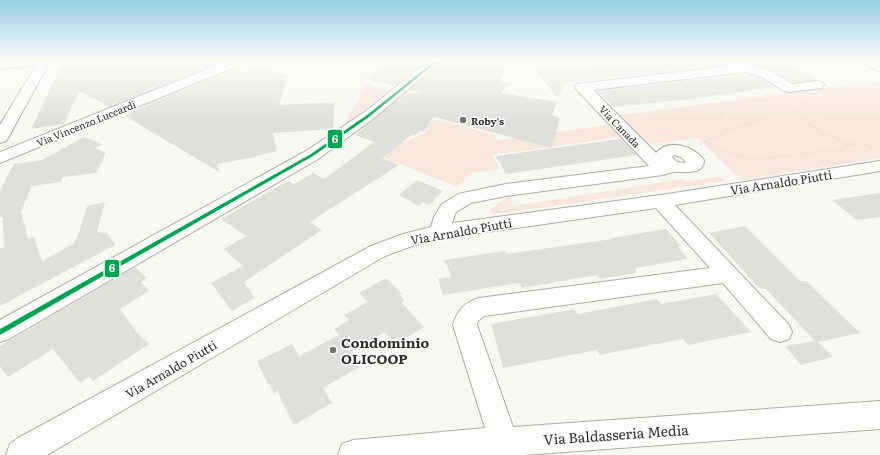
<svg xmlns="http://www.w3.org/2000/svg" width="880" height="455" font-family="Literata,serif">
  <rect width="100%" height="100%" fill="#f8f8f2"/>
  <g fill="#f9e6dc">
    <path d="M 361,60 L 375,60 L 373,63 L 377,70 L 362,82 L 388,91 L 344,125 L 361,94 Z"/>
    <path d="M 880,81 L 880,158 L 741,180 L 698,138 L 649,144 L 619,115 Z"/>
    <path d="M 434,119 L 497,135 L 495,139 L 500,140 L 607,125 L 620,137 L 492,155 L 500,169 L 472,173 L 457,187 L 380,156 L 398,141 L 404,143 C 412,137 422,136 429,128 L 409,123 L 411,120 L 429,124 Z"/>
    <path d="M 720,176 L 725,181 L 497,214 L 491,213 L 489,210 L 509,196 L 514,206 L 683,179 L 686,182 Z"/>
  </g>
  <g fill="#dfe0db">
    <path d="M 96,60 L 212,60 L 219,63 L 110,107 L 79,91 L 64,124 L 31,129 L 62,64 Z"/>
    <path d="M 392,60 L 420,66 L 395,86 L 367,79 Z"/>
    <path d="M 491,60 L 506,60 L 500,82 L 509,84 L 501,93 L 557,102 L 552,115 L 560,118 L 552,148 L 434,117 L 423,132 L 420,131 L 416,135 L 413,134 L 382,158 L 399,165 L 310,222 L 322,230 L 244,282 L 255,298 L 232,311 L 211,283 L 243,266 L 224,249 L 246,236 L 221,219 L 288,181 L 294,184 L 313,173 L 324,179 L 374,142 L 355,135 L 405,94 L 421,92 L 410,90 L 442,63 L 453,65 L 455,62 L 490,64 Z"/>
    <path d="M 646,60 L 722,60 L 727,65 L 564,83 L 558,98 L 535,70 L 562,67 L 564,69 Z"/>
    <path d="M 741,60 L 773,60 L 782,65 L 789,63 L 818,80 L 792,82 L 773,70 Z"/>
    <path d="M 259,65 L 288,76 L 279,105 L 335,102 L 333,129 L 273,133 L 277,151 L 256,156 L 256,157 L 217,164 L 219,172 L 125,116 L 133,112 L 125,114 L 234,69 L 243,72 Z"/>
    <path d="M 746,74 L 761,78 L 774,87 L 691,99 L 614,107 L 597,91 Z"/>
    <path d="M 84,137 L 102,144 L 95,148 L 106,153 L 96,173 L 63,177 L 61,182 L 32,186 L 21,211 L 28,239 L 34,237 L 42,261 L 73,244 L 79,233 L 87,206 L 105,202 L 97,232 L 107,233 L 115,245 L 0,306 L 0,249 L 4,247 L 3,217 L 0,217 L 0,190 L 14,164 L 42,160 Z"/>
    <path d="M 621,139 L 637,155 L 506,174 L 496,156 Z"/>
    <path d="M 417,180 L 443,191 L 429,205 L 423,202 L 419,206 L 399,195 Z"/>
    <path d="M 880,193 L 880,217 L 857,220 L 832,200 Z"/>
    <path d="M 745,226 L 800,281 L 806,281 L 860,333 L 818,342 L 833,357 L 801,365 L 785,346 L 815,341 L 766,289 L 760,289 L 709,233 Z"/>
    <path d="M 666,229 L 681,246 L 678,247 L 688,259 L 635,268 L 637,273 L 600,279 L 597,275 L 522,288 L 519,283 L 443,295 L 438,279 L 452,277 L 444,260 L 505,251 L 507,254 L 612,239 L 611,238 Z"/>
    <path d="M 135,267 L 147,278 L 141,282 L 149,291 L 120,309 L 138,334 L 149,344 L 93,381 L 89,377 L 80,383 L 53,349 L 8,377 L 0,366 L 0,346 Z"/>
    <path d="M 386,278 L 402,294 L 400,295 L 405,301 L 402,303 L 424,327 L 395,345 L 385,332 L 351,352 L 361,366 L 323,388 L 332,403 L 294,425 L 277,391 L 274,393 L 269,383 L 268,384 L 257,361 L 292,344 L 299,356 L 339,335 L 334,329 L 349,320 L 344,315 L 368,302 L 359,293 Z"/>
    <path d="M 716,294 L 751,332 L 688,345 L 683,339 L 599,355 L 597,350 L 503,368 L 491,324 L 574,309 L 578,314 L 656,299 L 661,304 Z"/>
  </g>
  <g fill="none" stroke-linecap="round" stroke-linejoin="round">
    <defs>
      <g id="minor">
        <path d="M 15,60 L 54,60 L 49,63 L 8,138 L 6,141 L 0,143 L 0,125 L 36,65 L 0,69 L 0,61 Z"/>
        <path d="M 230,60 L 243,60 L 244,61 L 242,64 L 0,163 L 0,152 Z"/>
        <path d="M 430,60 L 443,60 L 373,119 L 318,159 L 9,339 L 0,342 L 0,320 L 306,151 L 363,113 Z"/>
        <path d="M 723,60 L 738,60 L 751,65 L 772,71 L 792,84 L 817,81 L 822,82 L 824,85 L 822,88 L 789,92 L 784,91 L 762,77 L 746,72 L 593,90 L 656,153 C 668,138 694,146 704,160 C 704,175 685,172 675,172 C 671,172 667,174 663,175 L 506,196 L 471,203 L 456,212 L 452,223 L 661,195 L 880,161 L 880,171 L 675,205 L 789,325 L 792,332 L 789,339 L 780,342 L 771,339 L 723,283 L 484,316 L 478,321 L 477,325 L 513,427 L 880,401 L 880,429 L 524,455 L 338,455 L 342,444 L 353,440 L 485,428 L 453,325 C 457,310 465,302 479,298 L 710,268 L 656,208 L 439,239 L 415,245 L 385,256 L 47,455 L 6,455 L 10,444 L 18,438 L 371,246 L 403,234 L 431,227 L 434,217 L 442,204 L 458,194 L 506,184 L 649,166 L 577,90 L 575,87 L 577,84 L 731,66 ZM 674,155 L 681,157 L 686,162 C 681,164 674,162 672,156 Z"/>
        <path d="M 860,60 L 875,60 L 880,63 L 880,72 L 862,63 Z"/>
      </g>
    </defs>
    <use href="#minor" stroke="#adada7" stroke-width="2"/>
    <g stroke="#d8d8d5" stroke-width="2" stroke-dasharray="0.5 2" stroke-linecap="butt">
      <path d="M 809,113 L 835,118 L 846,118"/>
      <path d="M 726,130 L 764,118 L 790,114 L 805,106"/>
      <path d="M 707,141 L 727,153 L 746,158 L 766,158 L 841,149 L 850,144 L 820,132 L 806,122 L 805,117 L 809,113 L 805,106 L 798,100"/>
      <path d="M 700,144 L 718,136 L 726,130 L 720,107 L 723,104 L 780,99"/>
      <path d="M 850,144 L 862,144 L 878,151"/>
    </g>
    <use href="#minor" fill="#fefefd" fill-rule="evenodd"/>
    <defs>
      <path id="bus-1" d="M 436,60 L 439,60 L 369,117 L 313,156 L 0,335 L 0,329 L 311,154 L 367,115 Z"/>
    </defs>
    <use href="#bus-1" stroke="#fff" stroke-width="3"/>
    <use href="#bus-1" fill="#00a651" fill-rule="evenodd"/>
  </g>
  <linearGradient id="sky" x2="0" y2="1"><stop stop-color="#96cde5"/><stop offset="0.49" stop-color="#fcfcf9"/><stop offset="1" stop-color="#fcfcf9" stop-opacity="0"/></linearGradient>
  <rect width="880" height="123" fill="url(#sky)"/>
  <g fill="#75756f" stroke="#fff" stroke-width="1.5">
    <circle cx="463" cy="120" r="4"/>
    <circle cx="333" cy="350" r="4"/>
  </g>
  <g text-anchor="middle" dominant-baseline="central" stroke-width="3" stroke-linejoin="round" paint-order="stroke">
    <g font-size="10" font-weight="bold" fill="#2f2f29" stroke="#fff" text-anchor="start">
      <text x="471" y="120">Roby's</text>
    </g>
    <g font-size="10" fill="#2f2f29" stroke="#fff">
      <text transform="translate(86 123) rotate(-22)">Via Vincenzo Luccardi</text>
      <text transform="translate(620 126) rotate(46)">Via Canada</text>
    </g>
    <g font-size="12" fill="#2f2f29" stroke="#fff">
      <text transform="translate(781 182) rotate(-9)">Via Arnaldo Piutti</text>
      <text transform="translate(461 231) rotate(-10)">Via Arnaldo Piutti</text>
      <text transform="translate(171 369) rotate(-30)">Via Arnaldo Piutti</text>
    </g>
    <g font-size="14" font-weight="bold" fill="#2f2f29" stroke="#fff" text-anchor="start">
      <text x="341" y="342">Condominio<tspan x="341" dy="16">OLICOOP</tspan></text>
    </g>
    <g font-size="14" fill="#2f2f29" stroke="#fff">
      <text transform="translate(616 434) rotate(-4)">Via Baldasseria Media</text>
    </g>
  </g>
  <g stroke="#fff" stroke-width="1.5">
    <rect x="327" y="129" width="16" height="20" rx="4" fill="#00a651"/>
    <rect x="104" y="259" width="16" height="19" rx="4" fill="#00a651"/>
  </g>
  <g font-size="11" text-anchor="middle" font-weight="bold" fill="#fff">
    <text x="335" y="143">6</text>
    <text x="112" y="272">6</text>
  </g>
</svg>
